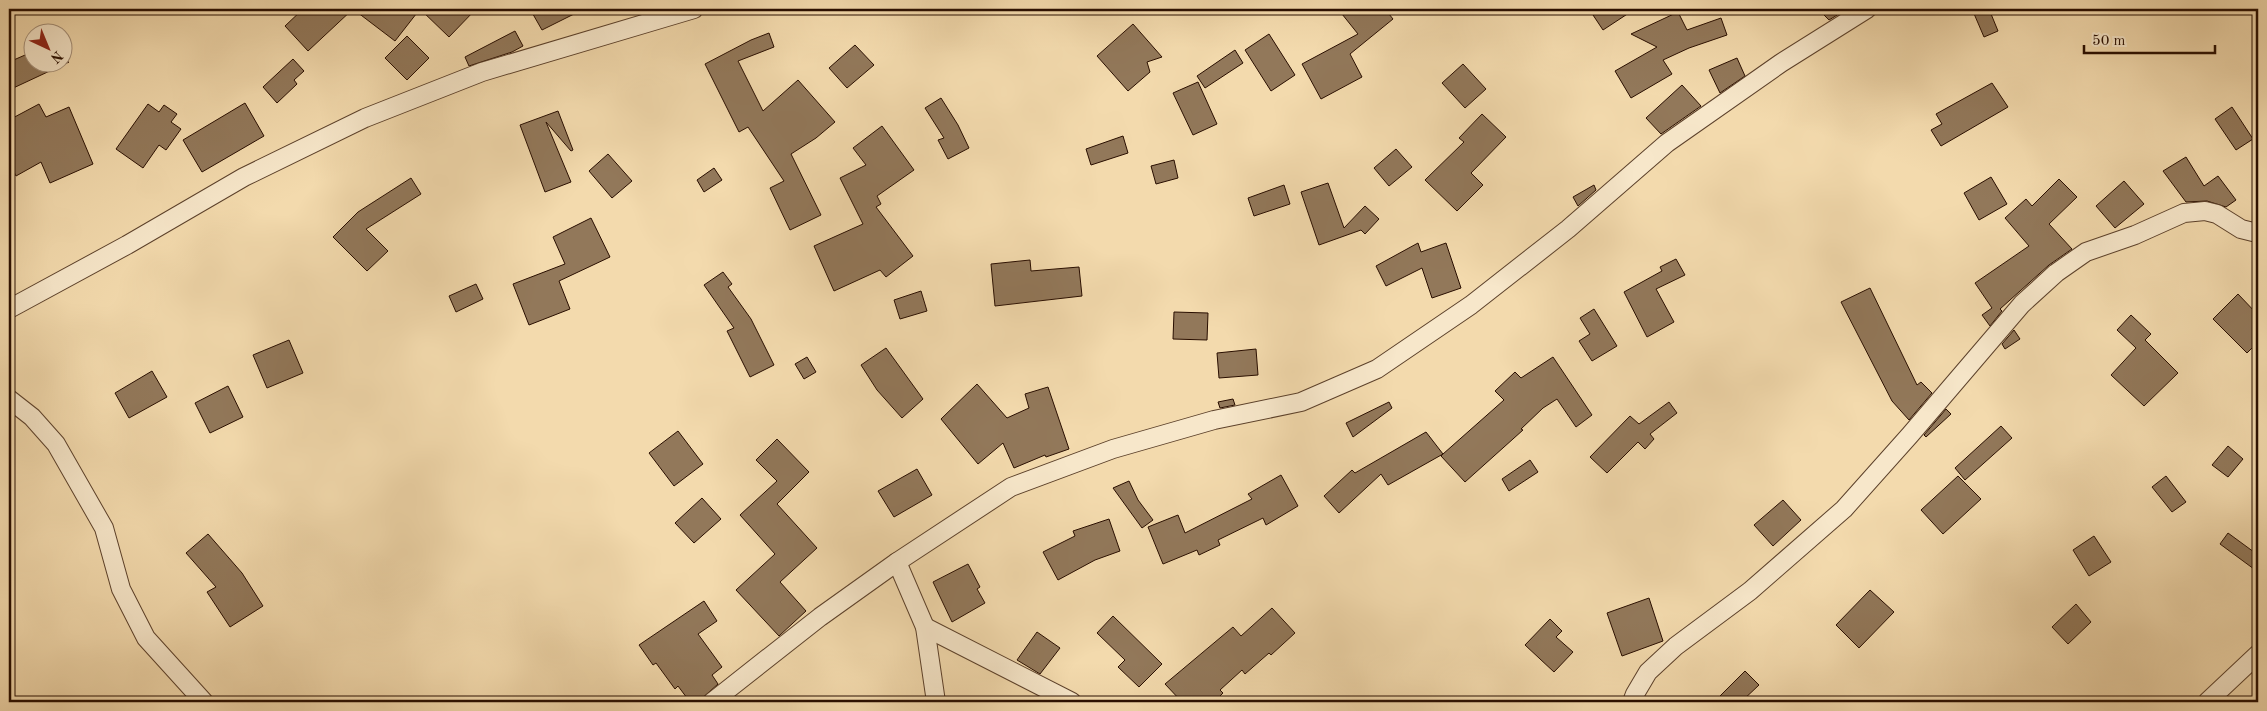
<svg xmlns="http://www.w3.org/2000/svg" width="2267" height="711" font-family="'Old Standard TT',serif">
  <rect width="100%" height="100%" fill="#f3daad"/>
  <filter id="stains"><feTurbulence type="fractalNoise" baseFrequency=".004" numOctaves="4"/><feColorMatrix values="0 0 0 0 .2 0 0 0 0 .09 0 0 0 0 .02 0 0 0 .5 -.17"/></filter>
  <radialGradient id="worn" r=".72"><stop offset=".6" stop-color="#630" stop-opacity="0"/><stop offset="1" stop-color="#630" stop-opacity=".3"/></radialGradient>
  <g fill="#92785a" stroke="#290e00">
    <path d="M 303,9 L 420,9 L 395,41 L 353,9 L 308,51 L 285,26 Z"/>
    <path d="M 420,9 L 476,9 L 449,37 Z"/>
    <path d="M 530,9 L 584,9 L 542,30 Z"/>
    <path d="M 1338,9 L 1385,9 L 1393,19 L 1350,54 L 1362,77 L 1321,99 L 1302,64 L 1358,34 Z"/>
    <path d="M 1589,9 L 1635,9 L 1603,30 Z"/>
    <path d="M 1832,9 L 1847,9 L 1829,20 L 1824,15 Z"/>
    <path d="M 1972,9 L 1989,9 L 1998,31 L 1984,37 Z"/>
    <path d="M 1678,12 L 1687,30 L 1721,18 L 1727,35 L 1689,48 L 1663,60 L 1672,74 L 1631,98 L 1615,71 L 1657,47 L 1631,34 Z"/>
    <path d="M 1133,24 L 1162,57 L 1147,62 L 1150,72 L 1128,91 L 1097,56 Z"/>
    <path d="M 515,31 L 523,46 L 512,52 L 469,66 L 465,57 Z"/>
    <path d="M 769,33 L 774,47 L 738,61 L 763,111 L 798,80 L 835,122 L 816,138 L 791,154 L 821,215 L 790,230 L 770,188 L 784,181 L 748,127 L 739,132 L 705,64 L 751,40 Z"/>
    <path d="M 1269,34 L 1295,75 L 1271,91 L 1245,50 Z"/>
    <path d="M 407,36 L 429,58 L 407,80 L 385,58 Z"/>
    <path d="M 855,45 L 874,65 L 847,88 L 829,68 Z"/>
    <path d="M 1235,50 L 1243,63 L 1205,88 L 1197,76 Z"/>
    <path d="M 32,52 L 32,62 L 69,62 L 9,90 L 9,62 Z"/>
    <path d="M 1737,58 L 1745,76 L 1720,93 L 1709,70 Z"/>
    <path d="M 293,59 L 304,71 L 294,80 L 297,84 L 277,103 L 263,87 Z"/>
    <path d="M 1463,64 L 1486,89 L 1465,108 L 1442,83 Z"/>
    <path d="M 1198,82 L 1217,124 L 1193,135 L 1173,93 Z"/>
    <path d="M 1992,83 L 2008,107 L 1941,146 L 1931,130 L 1942,124 L 1936,114 Z"/>
    <path d="M 1682,85 L 1701,106 L 1661,134 L 1646,118 Z"/>
    <path d="M 941,98 L 958,125 L 969,148 L 948,159 L 938,140 L 944,138 L 925,108 Z"/>
    <path d="M 245,103 L 264,136 L 202,172 L 183,140 Z"/>
    <path d="M 39,104 L 46,117 L 69,107 L 93,164 L 50,183 L 41,162 L 16,176 L 9,162 L 9,120 Z"/>
    <path d="M 148,104 L 159,112 L 164,105 L 177,114 L 171,122 L 181,129 L 166,150 L 159,145 L 143,168 L 116,149 Z"/>
    <path d="M 2232,107 L 2253,139 L 2236,150 L 2215,119 Z"/>
    <path d="M 558,111 L 573,150 L 571,151 L 546,122 L 571,182 L 545,192 L 520,125 Z"/>
    <path d="M 1482,114 L 1506,137 L 1471,173 L 1483,185 L 1457,211 L 1425,180 L 1464,142 L 1459,138 Z"/>
    <path d="M 882,126 L 914,170 L 877,196 L 881,204 L 876,207 L 913,256 L 886,277 L 880,270 L 834,291 L 814,246 L 863,224 L 840,178 L 866,165 L 853,148 Z"/>
    <path d="M 1123,136 L 1128,153 L 1091,165 L 1086,149 Z"/>
    <path d="M 1396,149 L 1412,167 L 1389,186 L 1374,168 Z"/>
    <path d="M 608,154 L 632,181 L 612,198 L 589,171 Z"/>
    <path d="M 2186,157 L 2204,186 L 2218,176 L 2236,200 L 2226,207 L 2207,201 L 2186,202 L 2163,171 Z"/>
    <path d="M 1174,160 L 1178,178 L 1156,184 L 1151,166 Z"/>
    <path d="M 714,168 L 722,180 L 704,192 L 697,180 Z"/>
    <path d="M 1991,177 L 2007,204 L 1979,220 L 1964,193 Z"/>
    <path d="M 411,178 L 421,194 L 366,229 L 388,251 L 367,271 L 333,237 L 358,212 Z"/>
    <path d="M 2059,179 L 2077,197 L 2049,224 L 2072,249 L 2049,265 L 2000,309 L 2002,311 L 1990,326 L 1982,315 L 1992,308 L 1975,283 L 2029,246 L 2005,218 L 2026,199 L 2032,206 Z"/>
    <path d="M 2124,181 L 2144,204 L 2115,228 L 2096,206 Z"/>
    <path d="M 1328,183 L 1344,228 L 1365,206 L 1379,219 L 1365,234 L 1361,230 L 1319,245 L 1301,192 Z"/>
    <path d="M 1284,185 L 1290,204 L 1254,216 L 1248,198 Z"/>
    <path d="M 1594,185 L 1596,190 L 1578,206 L 1573,197 Z"/>
    <path d="M 591,218 L 610,257 L 559,281 L 570,309 L 529,325 L 513,284 L 565,264 L 553,237 Z"/>
    <path d="M 1418,243 L 1421,252 L 1446,243 L 1461,288 L 1432,298 L 1422,268 L 1386,286 L 1376,266 Z"/>
    <path d="M 1676,259 L 1685,275 L 1656,289 L 1674,322 L 1647,337 L 1624,292 L 1662,271 L 1660,267 Z"/>
    <path d="M 1030,260 L 1031,271 L 1079,267 L 1082,296 L 995,306 L 991,264 Z"/>
    <path d="M 723,272 L 732,284 L 728,287 L 751,319 L 774,365 L 750,377 L 727,331 L 734,328 L 704,285 Z"/>
    <path d="M 476,284 L 483,299 L 456,312 L 449,296 Z"/>
    <path d="M 1870,288 L 1917,385 L 1921,382 L 1932,393 L 1909,420 L 1892,401 L 1841,302 Z"/>
    <path d="M 921,291 L 927,311 L 900,319 L 894,300 Z"/>
    <path d="M 2238,294 L 2258,315 L 2258,342 L 2247,353 L 2213,319 Z"/>
    <path d="M 1594,309 L 1617,346 L 1592,361 L 1579,341 L 1590,334 L 1580,318 Z"/>
    <path d="M 1174,312 L 1208,313 L 1207,340 L 1173,339 Z"/>
    <path d="M 2131,315 L 2151,334 L 2145,340 L 2178,373 L 2144,406 L 2111,375 L 2136,348 L 2117,330 Z"/>
    <path d="M 2014,330 L 2020,339 L 2005,349 L 2002,344 Z"/>
    <path d="M 289,340 L 303,373 L 267,388 L 253,355 Z"/>
    <path d="M 886,348 L 923,399 L 902,418 L 877,390 L 861,365 Z"/>
    <path d="M 1256,349 L 1258,375 L 1219,378 L 1217,353 Z"/>
    <path d="M 807,357 L 816,372 L 804,379 L 795,364 Z"/>
    <path d="M 1553,357 L 1592,415 L 1576,427 L 1557,399 L 1543,408 L 1521,429 L 1523,430 L 1465,482 L 1441,456 L 1443,454 L 1388,485 L 1381,474 L 1339,513 L 1324,496 L 1352,470 L 1355,473 L 1426,432 L 1443,454 L 1504,400 L 1495,391 L 1515,372 L 1521,378 Z"/>
    <path d="M 152,371 L 167,397 L 129,418 L 115,393 Z"/>
    <path d="M 977,384 L 1007,418 L 1029,408 L 1025,394 L 1048,387 L 1069,449 L 1046,457 L 1045,455 L 1014,468 L 1003,443 L 978,464 L 941,419 Z"/>
    <path d="M 228,386 L 243,417 L 210,433 L 195,403 Z"/>
    <path d="M 1233,399 L 1235,405 L 1220,408 L 1218,402 Z"/>
    <path d="M 1389,402 L 1392,408 L 1353,437 L 1346,423 Z"/>
    <path d="M 1669,402 L 1677,413 L 1650,434 L 1654,439 L 1645,449 L 1638,442 L 1607,473 L 1590,457 L 1630,416 L 1639,424 Z"/>
    <path d="M 1946,409 L 1951,414 L 1926,437 L 1924,435 Z"/>
    <path d="M 2001,426 L 2012,438 L 1965,480 L 1955,468 Z"/>
    <path d="M 678,431 L 703,464 L 674,486 L 649,453 Z"/>
    <path d="M 777,439 L 809,472 L 777,504 L 817,548 L 780,582 L 806,611 L 779,636 L 736,590 L 775,554 L 740,515 L 777,481 L 756,460 Z"/>
    <path d="M 2228,446 L 2243,459 L 2228,477 L 2212,465 Z"/>
    <path d="M 1530,460 L 1538,472 L 1509,491 L 1502,479 Z"/>
    <path d="M 917,469 L 932,495 L 894,517 L 878,491 Z"/>
    <path d="M 1281,475 L 1298,506 L 1266,525 L 1263,518 L 1218,540 L 1220,545 L 1199,555 L 1197,550 L 1163,564 L 1148,527 L 1178,515 L 1185,533 L 1252,499 L 1248,494 Z"/>
    <path d="M 1958,476 L 1981,499 L 1943,534 L 1921,510 Z"/>
    <path d="M 2166,476 L 2186,502 L 2172,512 L 2152,487 Z"/>
    <path d="M 1129,481 L 1138,500 L 1153,520 L 1142,528 L 1113,488 Z"/>
    <path d="M 702,498 L 721,519 L 694,543 L 675,523 Z"/>
    <path d="M 1783,500 L 1801,520 L 1773,546 L 1754,525 Z"/>
    <path d="M 1109,519 L 1120,551 L 1095,560 L 1058,580 L 1043,552 L 1075,536 L 1073,531 Z"/>
    <path d="M 2228,533 L 2258,555 L 2258,572 L 2220,544 Z"/>
    <path d="M 208,534 L 242,573 L 263,606 L 230,627 L 207,592 L 216,587 L 186,553 Z"/>
    <path d="M 2094,536 L 2111,562 L 2089,576 L 2073,550 Z"/>
    <path d="M 968,564 L 980,587 L 977,589 L 985,603 L 952,622 L 933,582 Z"/>
    <path d="M 1870,590 L 1894,612 L 1859,648 L 1836,625 Z"/>
    <path d="M 1649,598 L 1663,641 L 1622,656 L 1607,613 Z"/>
    <path d="M 704,601 L 717,621 L 698,634 L 722,667 L 712,675 L 718,684 L 698,702 L 690,702 L 678,686 L 675,689 L 656,663 L 653,665 L 639,645 Z"/>
    <path d="M 2076,604 L 2091,622 L 2068,644 L 2052,627 Z"/>
    <path d="M 1272,608 L 1295,633 L 1271,655 L 1269,653 L 1245,674 L 1242,670 L 1220,690 L 1223,693 L 1214,702 L 1182,702 L 1165,684 L 1233,627 L 1241,636 Z"/>
    <path d="M 1113,616 L 1162,664 L 1139,687 L 1118,667 L 1125,660 L 1097,633 Z"/>
    <path d="M 1550,619 L 1562,631 L 1556,637 L 1573,652 L 1554,672 L 1525,645 Z"/>
    <path d="M 1037,632 L 1060,648 L 1040,674 L 1017,660 Z"/>
    <path d="M 1745,671 L 1759,685 L 1741,702 L 1714,702 Z"/>
  </g>
  <g fill="none" stroke-linecap="round" stroke-linejoin="round">
    <defs>
      <g id="minor">
        <path d="M 9,309 L 127,245 L 244,177 L 365,118 L 482,72 L 694,9"/>
        <path d="M 9,399 L 32,417 L 56,444 L 104,528 L 121,589 L 146,638 L 204,702"/>
        <path d="M 897,562 L 925,627 L 936,702"/>
        <path d="M 925,627 L 1072,702"/>
        <path d="M 712,702 L 820,617 L 897,562 L 1011,487 L 1113,449 L 1214,420 L 1301,402 L 1377,369 L 1471,305 L 1568,229 L 1667,143 L 1781,63 L 1867,9"/>
        <path d="M 1632,702 L 1635,694 L 1648,672 L 1676,646 L 1750,591 L 1844,509 L 1910,435 L 2022,304 L 2056,273 L 2086,252 L 2135,235 L 2184,213 L 2205,211 L 2217,214 L 2241,229 L 2253,232 L 2258,230"/>
        <path d="M 2207,702 L 2258,654"/>
      </g>
    </defs>
    <use href="#minor" stroke="#5c412b" stroke-width="20"/>
    <use href="#minor" stroke="#f7e7ca" stroke-width="18"/>
  </g>
  <rect width="2267" height="711" fill="none" stroke="#f3daad" stroke-width="30"/>
  <rect x="10" y="10" width="2247" height="691" fill="none" stroke="#290e00" stroke-width="2.5"/>
  <rect x="15" y="15" width="2237" height="681" fill="none" stroke="#290e00"/>
  <g transform="translate(48 48) rotate(136)"><circle r="24" fill="#f7e7ca" stroke="#a59079"/>
  <path d="M0-4L9 19L0 12L-9 19Z" fill="#8f2418"/>
  <text y="-8" font-size="14" font-weight="bold" text-anchor="middle" fill="#290e00">N</text>
  </g>
  <path d="M2084 45v8h131v-8" fill="none" stroke="#290e00" stroke-width="2.5"/>
  <text x="2092" y="45" font-size="15" fill="#290e00" stroke="#f7e7ca" stroke-width="4" paint-order="stroke">50 m</text>
  <rect width="100%" height="100%" filter="url(#stains)"/>
  <rect width="100%" height="100%" fill="url(#worn)"/>
</svg>
